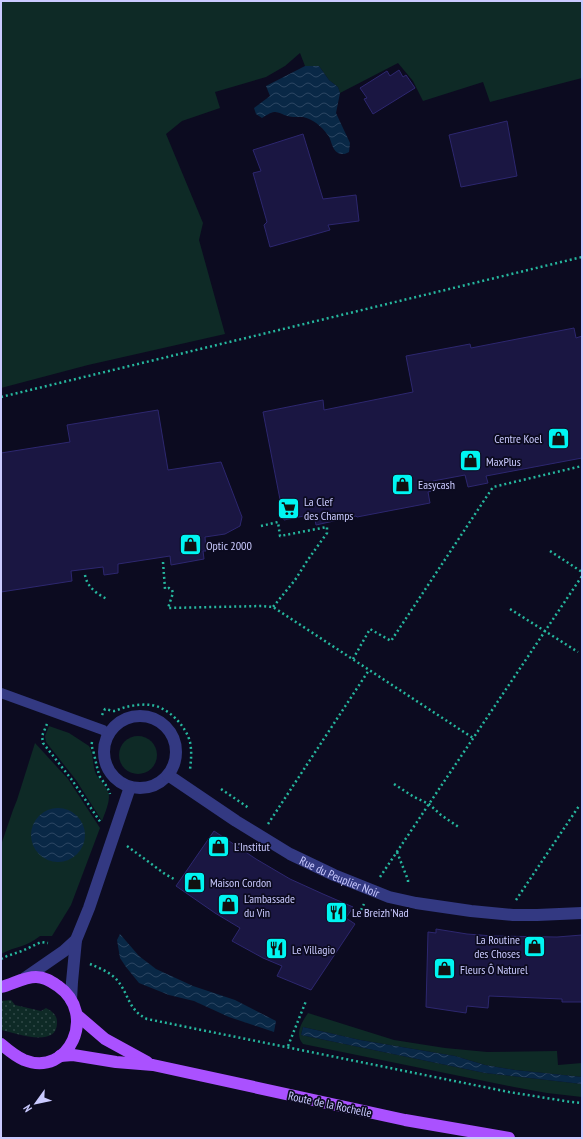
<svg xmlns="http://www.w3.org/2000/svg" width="583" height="1139" font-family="'PT Sans Narrow',sans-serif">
  <defs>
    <pattern id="garden-dots" width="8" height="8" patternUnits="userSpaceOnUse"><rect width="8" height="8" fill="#0e2a26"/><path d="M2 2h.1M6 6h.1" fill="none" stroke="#304847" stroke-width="1.8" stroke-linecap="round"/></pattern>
    <pattern id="water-waves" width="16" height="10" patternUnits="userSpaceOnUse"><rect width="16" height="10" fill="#092846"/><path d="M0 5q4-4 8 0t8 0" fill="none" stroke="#2c4662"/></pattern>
  </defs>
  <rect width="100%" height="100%" fill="#0c0b20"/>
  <g fill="#0e2a26">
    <path d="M 1,1 L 582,1 L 582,78 L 490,102 L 483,82 L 423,101 L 413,81 L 398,63 L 340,93 L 338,87 L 329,80 L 319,66 L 305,66 L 300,53 L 285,66 L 266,77 L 215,92 L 220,108 L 182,121 L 166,134 L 203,223 L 199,240 L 225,334 L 88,365 L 1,388 Z"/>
    <path d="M 49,726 L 69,733 L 89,746 C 94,754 92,765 96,774 C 100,781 108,788 109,796 C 109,804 105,813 102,821 L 76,780 L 46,742 L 45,736 Z"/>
    <circle cx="138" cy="755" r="19"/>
    <path d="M 35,743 L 68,779 L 100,828 L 71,905 L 52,936 L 40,936 C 27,947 16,946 1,954 L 1,845 L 13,810 L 17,800 Z"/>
    <path d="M 308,1013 L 394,1040 L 445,1048 L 487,1052 L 557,1051 L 558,1065 L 582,1063 L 582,1077 L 515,1070 L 485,1065 L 455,1056 L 360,1040 L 303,1027 L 301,1035 L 485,1073 L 582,1084 L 582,1097 L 547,1093 L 514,1087 L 303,1044 C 294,1034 302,1022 308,1013 Z"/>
  </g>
  <path fill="url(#garden-dots)" d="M 11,1000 L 15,1005 L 41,1011 L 46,1008 C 52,1011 57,1015 57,1022 C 58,1049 15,1033 1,1030 L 1,1001 Z"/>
  <g fill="url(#water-waves)">
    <path d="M 305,66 L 319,66 L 329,80 L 338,87 L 340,93 L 336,113 L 350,143 L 349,152 C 346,154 342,155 338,153 C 331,149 332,139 327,134 C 321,126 313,119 303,117 C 300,117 296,117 293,117 C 277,115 279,106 262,118 L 256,114 L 254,108 L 270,96 L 266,86 Z"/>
    <circle cx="58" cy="835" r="27"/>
    <path d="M 120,934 L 139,956 L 156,969 L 193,986 L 235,1000 L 276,1021 L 274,1032 L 229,1017 L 194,1001 L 169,995 L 139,983 L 126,967 L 120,958 L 117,940 Z"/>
    <path d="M 303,1027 L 360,1040 L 455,1056 L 485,1065 L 515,1070 L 582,1077 L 582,1084 L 485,1073 L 301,1035 Z"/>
  </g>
  <g fill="#1a1642" stroke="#2d276f">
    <path d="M 399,70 L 403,77 L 406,75 L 415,88 L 373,114 L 364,99 L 367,98 L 360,88 L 387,71 L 390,76 Z"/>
    <path d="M 507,121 L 517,176 L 461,187 L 449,135 Z"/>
    <path d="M 303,134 L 323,199 L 356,195 L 359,221 L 328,225 L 330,230 L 270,247 L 264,225 L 267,222 L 253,173 L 261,171 L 253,150 Z"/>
    <path d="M 574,328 L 576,338 L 582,336 L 582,458 L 486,476 L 488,483 L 468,487 L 465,475 L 433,481 L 435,490 L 428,492 L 430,503 L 357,517 L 356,516 L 316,525 L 314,514 L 284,520 L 263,412 L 323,400 L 324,410 L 413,392 L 406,356 L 470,344 L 471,348 Z"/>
    <path d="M 158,410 L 168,470 L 221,462 L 242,517 L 240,526 L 225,534 L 205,537 L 206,551 L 203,551 L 204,559 L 171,565 L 170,556 L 118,564 L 118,573 L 104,575 L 103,567 L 71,571 L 72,581 L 1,592 L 1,453 L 70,442 L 67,425 Z"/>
    <path d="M 214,831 L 256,859 L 290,879 L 323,894 L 353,907 L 346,918 L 355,924 L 311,990 L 277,976 L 282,966 L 263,958 L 232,941 L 240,928 L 215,913 L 176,886 Z"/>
    <path d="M 436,929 L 467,934 L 493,936 L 557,937 L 582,935 L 582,1002 L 562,1002 L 562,999 L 489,996 L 488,1008 L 467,1006 L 466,1013 L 426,1007 L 428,932 L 436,933 Z"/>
  </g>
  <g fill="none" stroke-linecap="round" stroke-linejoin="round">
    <g stroke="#26b79e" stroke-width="2.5" stroke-dasharray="2 3" stroke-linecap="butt">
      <path d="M 1,397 L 582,257"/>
      <path d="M 261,526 L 278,522 L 280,536 L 327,527 L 327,533 L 307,561 L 295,580 L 273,607"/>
      <path d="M 550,551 L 582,572"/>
      <path d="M 163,562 L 165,589 L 169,588 L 172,590 L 173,593 L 168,608 L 262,606 L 273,607 L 473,738"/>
      <path d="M 85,575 C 87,587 97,594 107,599"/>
      <path d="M 510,609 L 578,652"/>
      <path d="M 353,659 L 370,629 L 391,641 L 493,487 L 582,466"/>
      <path d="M 102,715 L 105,709 C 108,709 111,711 114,711 C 118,710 122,708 126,707 C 134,705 143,704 151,705 C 168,707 186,726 190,742 C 192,752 191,760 190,770 L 191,771"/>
      <path d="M 47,724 L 42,736 L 43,743 L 72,780 L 101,823"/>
      <path d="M 92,742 C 91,747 93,749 94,754 C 96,762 97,769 100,777 C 104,783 108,787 110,794"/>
      <path d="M 394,784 L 414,797 L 429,804 L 441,815 L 460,828"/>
      <path d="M 221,789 L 246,806 L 249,809"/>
      <path d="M 268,824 L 369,670"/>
      <path d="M 127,846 L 165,874 L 174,879"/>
      <path d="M 397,852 L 408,880 L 408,885"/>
      <path d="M 380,877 L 582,576"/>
      <path d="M 516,900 L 579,806"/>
      <path d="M 361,910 L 364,904"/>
      <path d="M 1,959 L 7,956 L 22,951 L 41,942 L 48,943"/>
      <path d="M 90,964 C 99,968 110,972 117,980 C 129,994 128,1010 147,1019 L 509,1092 L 571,1102 L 582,1103"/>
      <path d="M 288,1046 L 306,1001"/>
    </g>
    <path stroke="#333982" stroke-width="10" d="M 1,693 L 103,730 L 109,735"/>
    <g stroke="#333982" stroke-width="12">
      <circle cx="140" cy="752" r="36"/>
      <path id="s1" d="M 168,775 L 236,821 L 290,854 L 334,875 L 389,897 L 416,903 L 471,911 L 513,915 L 537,915 L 582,913"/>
      <path d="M 25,978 L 64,951 L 76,940"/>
      <path d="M 71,1000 L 72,982 L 76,940 L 89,908 L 130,787"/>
    </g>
    <g stroke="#aa51ff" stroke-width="12">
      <path d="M 1,987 C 13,984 24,977 36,977 C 45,977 52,982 58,986 C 98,1014 69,1078 24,1060 C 15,1056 8,1050 1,1044"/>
      <path d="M 77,1015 L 105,1039 L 147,1062"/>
      <path d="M 60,1056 L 73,1055 L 116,1062 L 153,1065 L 405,1120 L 509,1138"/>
    </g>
  </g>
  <defs>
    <symbol id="shop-square" viewBox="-11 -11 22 22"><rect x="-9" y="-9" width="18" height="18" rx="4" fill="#00f5f2" stroke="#0c0b20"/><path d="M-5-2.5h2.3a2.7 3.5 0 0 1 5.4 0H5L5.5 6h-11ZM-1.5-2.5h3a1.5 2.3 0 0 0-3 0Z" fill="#111"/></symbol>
    <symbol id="supermarket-square" viewBox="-11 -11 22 22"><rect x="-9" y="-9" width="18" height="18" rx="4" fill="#00f5f2" stroke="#0c0b20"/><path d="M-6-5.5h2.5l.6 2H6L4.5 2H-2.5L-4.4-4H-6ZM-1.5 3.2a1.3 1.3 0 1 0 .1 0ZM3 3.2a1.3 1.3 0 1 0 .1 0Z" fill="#111"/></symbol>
    <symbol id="restaurant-square" viewBox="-11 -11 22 22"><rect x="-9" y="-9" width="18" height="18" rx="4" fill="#00f5f2" stroke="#0c0b20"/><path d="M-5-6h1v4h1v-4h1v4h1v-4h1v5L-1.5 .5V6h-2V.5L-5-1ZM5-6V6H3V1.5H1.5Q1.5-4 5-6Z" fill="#111"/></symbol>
  </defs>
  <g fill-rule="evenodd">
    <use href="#shop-square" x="546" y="426" width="25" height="25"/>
    <use href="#shop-square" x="458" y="448" width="25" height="25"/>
    <use href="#shop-square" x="390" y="472" width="25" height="25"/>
    <use href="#supermarket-square" x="276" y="496" width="25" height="25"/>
    <use href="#shop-square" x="178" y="532" width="25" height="25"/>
    <use href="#shop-square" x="206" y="834" width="25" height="25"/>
    <use href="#shop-square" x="182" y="870" width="25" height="25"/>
    <use href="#shop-square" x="216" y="892" width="25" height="25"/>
    <use href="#restaurant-square" x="324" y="900" width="25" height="25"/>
    <use href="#shop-square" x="522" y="934" width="25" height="25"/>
    <use href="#restaurant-square" x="264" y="936" width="25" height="25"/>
    <use href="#shop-square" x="432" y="956" width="25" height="25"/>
  </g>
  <g text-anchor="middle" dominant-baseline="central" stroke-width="3.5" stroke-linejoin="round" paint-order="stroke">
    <g font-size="12" fill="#cacaff" stroke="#0c0b20" text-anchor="start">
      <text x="542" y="438" text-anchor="end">Centre Koel</text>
      <text x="486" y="461">MaxPlus</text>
      <text x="418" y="484">Easycash</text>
      <text x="304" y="501">La Clef<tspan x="304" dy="14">des Champs</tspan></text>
      <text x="206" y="545">Optic 2000</text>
      <text x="234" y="846">L'Institut</text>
      <text x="210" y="882">Maison Cordon</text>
      <text x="244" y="898">L'ambassade<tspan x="244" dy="14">du Vin</tspan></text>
      <text x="352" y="912">Le Breizh'Nad</text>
      <text x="520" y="939" text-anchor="end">La Routine<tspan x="520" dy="14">des Choses</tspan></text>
      <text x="292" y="949">Le Villagio</text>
      <text x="460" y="969">Fleurs Ô Naturel</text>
    </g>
    <g font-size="12" fill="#cacaff" stroke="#0c0b20">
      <text stroke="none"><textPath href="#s1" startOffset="200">Rue du Peuplier Noir</textPath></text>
      <text transform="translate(330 1104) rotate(12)">Route de la Rochelle</text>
    </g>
  </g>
  <rect width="583" height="1139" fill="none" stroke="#cacaff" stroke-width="4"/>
  <g transform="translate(36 1103) rotate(237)" stroke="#0c0b20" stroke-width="3" paint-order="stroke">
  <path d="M0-3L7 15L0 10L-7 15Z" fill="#cacaff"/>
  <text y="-6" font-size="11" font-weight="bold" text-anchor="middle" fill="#cacaff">N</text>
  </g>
</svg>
